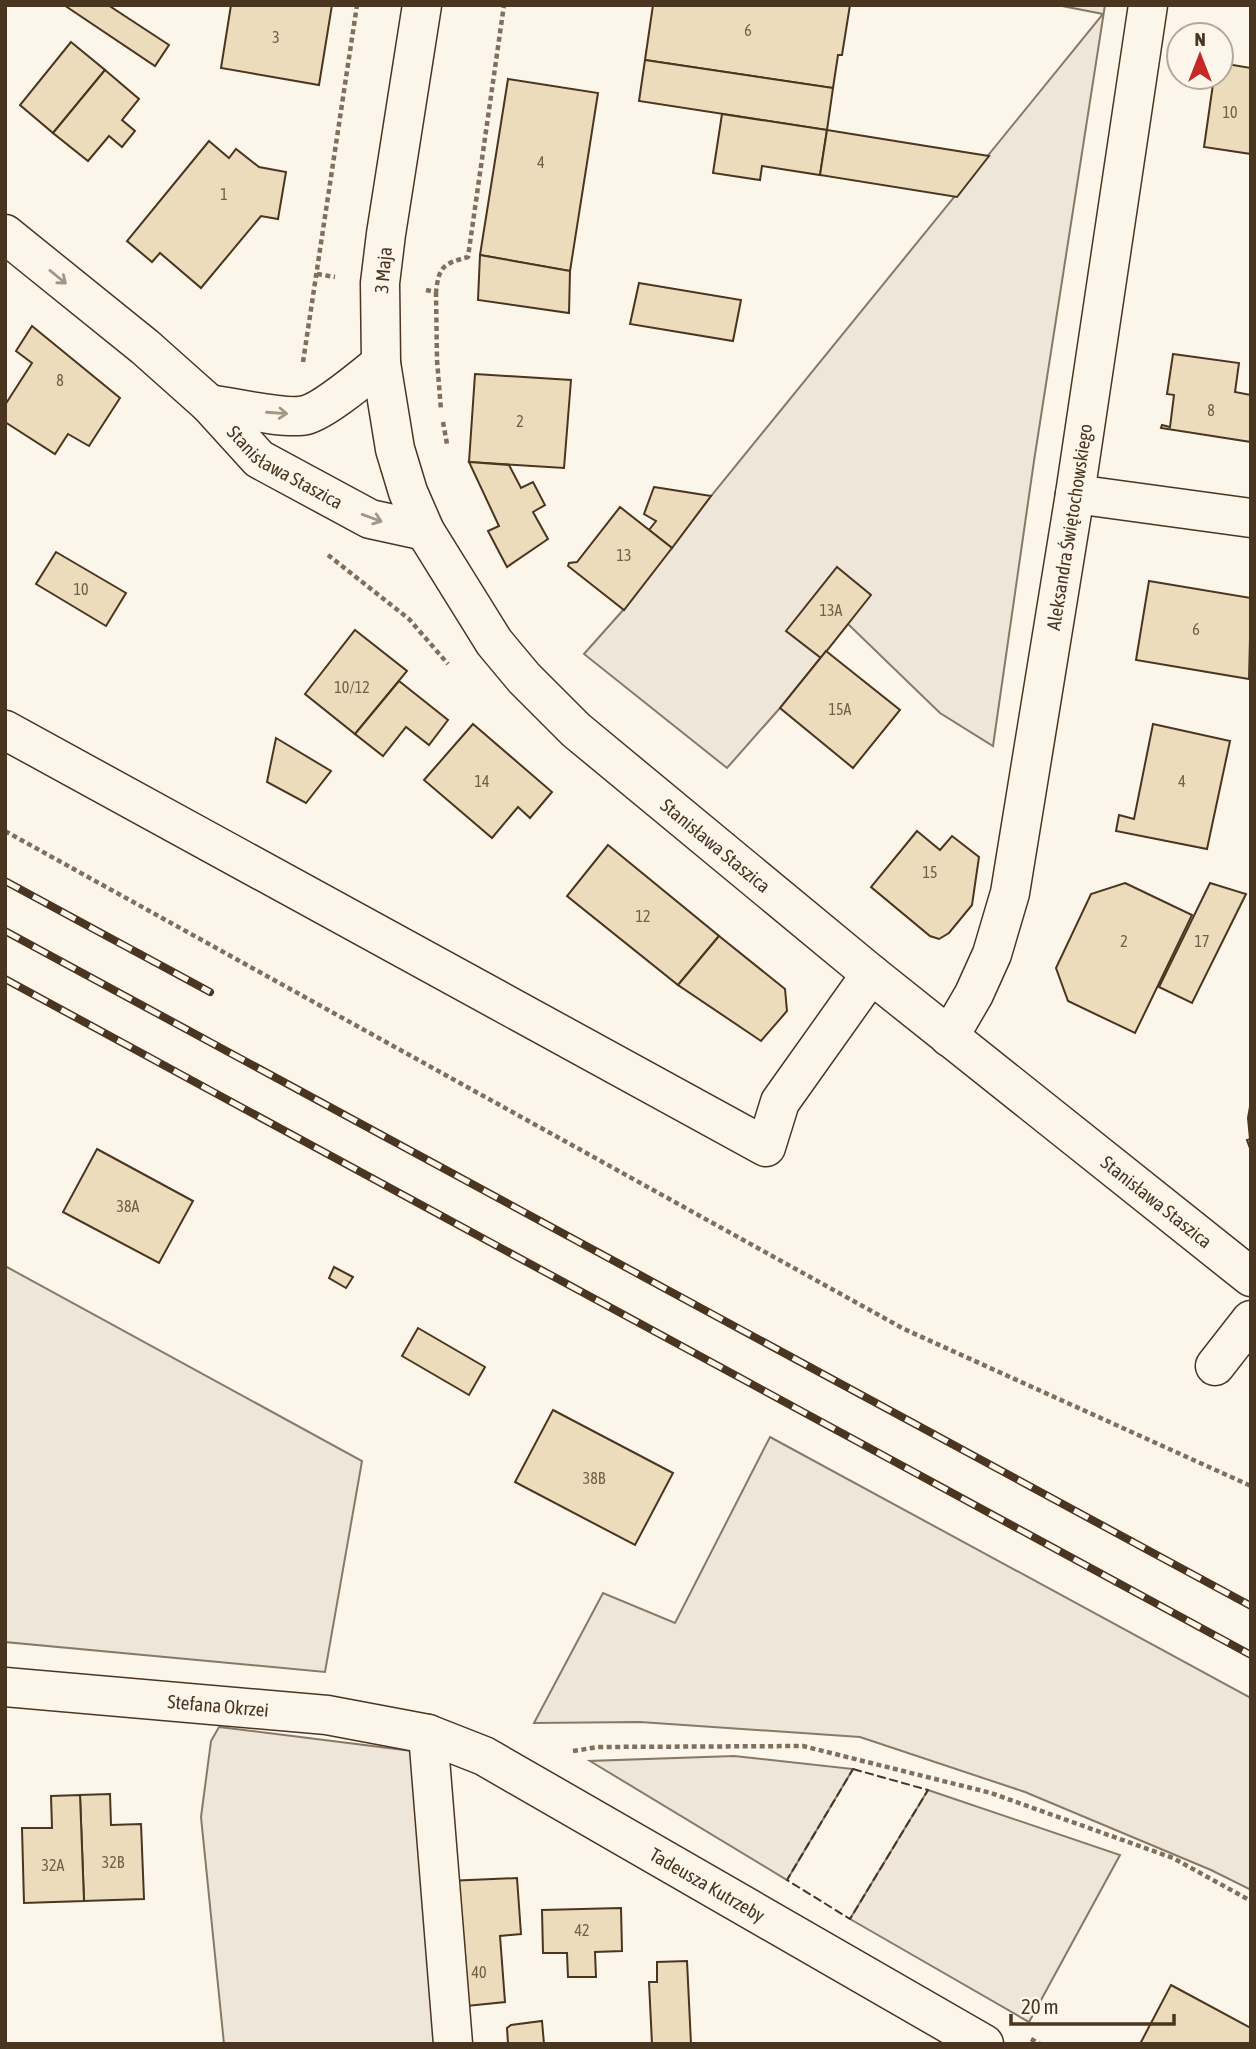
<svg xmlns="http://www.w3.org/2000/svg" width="1256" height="2049" font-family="'Asap Condensed',sans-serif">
  <rect width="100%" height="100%" fill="#fbf6e9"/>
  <g fill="#ede6d9" stroke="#887966" stroke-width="2">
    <path d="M 1057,5 L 1105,5 L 1034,461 L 993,746 L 940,713 L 848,624 L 780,708 L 727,768 L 584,654 L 624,609 L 711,496 L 1103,14 Z"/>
    <path d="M 5,1266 L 362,1461 L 325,1672 L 5,1642 Z"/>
    <path d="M 770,1437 L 1251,1698 L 1251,1890 L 1211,1870 L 1025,1792 L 860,1737 L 640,1722 L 534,1723 L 603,1593 L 675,1623 Z"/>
    <path d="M 219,1727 L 420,1752 L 445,2044 L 224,2044 L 201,1817 L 211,1741 Z"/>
    <path d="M 734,1756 L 853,1769 L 787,1880 L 590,1761 Z"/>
    <path d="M 928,1790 L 1120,1855 L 1029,2022 L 850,1919 Z"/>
  </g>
  <g fill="#ecdcbc" stroke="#4a3520" stroke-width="2">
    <path d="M 64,5 L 108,5 L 169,45 L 155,66 Z"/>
    <path d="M 231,5 L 332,5 L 319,85 L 221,68 Z"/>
    <path d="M 653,5 L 850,5 L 842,55 L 838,55 L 833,88 L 645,60 Z"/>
    <path d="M 71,42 L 105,70 L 53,133 L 20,105 Z"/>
    <path d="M 645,60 L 833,88 L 827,130 L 639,101 Z"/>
    <path d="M 1221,63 L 1251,68 L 1251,154 L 1204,147 L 1214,77 L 1221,77 Z"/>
    <path d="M 105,70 L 139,99 L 122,120 L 135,131 L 122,147 L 109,136 L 88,161 L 53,133 Z"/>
    <path d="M 508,79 L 598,93 L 570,271 L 480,255 Z"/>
    <path d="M 722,114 L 827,130 L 820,175 L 762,166 L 760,180 L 713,173 Z"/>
    <path d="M 827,130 L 920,145 L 989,156 L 957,197 L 820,175 Z"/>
    <path d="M 209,141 L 229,158 L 236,149 L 259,167 L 286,172 L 278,219 L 261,216 L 201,288 L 160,253 L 152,262 L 127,241 Z"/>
    <path d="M 480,255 L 570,271 L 569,313 L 478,300 Z"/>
    <path d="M 639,283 L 741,300 L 733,341 L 630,324 Z"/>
    <path d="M 32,326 L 120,398 L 89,446 L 68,434 L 55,454 L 5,422 L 5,405 L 32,363 L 16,351 Z"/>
    <path d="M 1173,354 L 1239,363 L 1235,392 L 1251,395 L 1251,442 L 1161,428 L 1162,425 L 1170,427 L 1174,395 L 1167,394 Z"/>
    <path d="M 475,374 L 571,380 L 564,468 L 469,462 Z"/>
    <path d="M 469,462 L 509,465 L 521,488 L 533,482 L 545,505 L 533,512 L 548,539 L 507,567 L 488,531 L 499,526 Z"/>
    <path d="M 654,487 L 711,496 L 672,548 L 649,530 L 656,521 L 644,514 Z"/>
    <path d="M 620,507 L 672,548 L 624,610 L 568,566 L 569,563 L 577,562 Z"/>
    <path d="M 56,552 L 126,593 L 106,626 L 36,584 Z"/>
    <path d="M 837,567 L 871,595 L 821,658 L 786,631 Z"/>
    <path d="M 1149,581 L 1251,598 L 1249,679 L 1136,660 Z"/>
    <path d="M 355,630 L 407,671 L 355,734 L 305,694 Z"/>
    <path d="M 826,651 L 900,710 L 853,768 L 780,708 Z"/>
    <path d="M 399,681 L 448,720 L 429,745 L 406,727 L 383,756 L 355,734 Z"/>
    <path d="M 473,724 L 552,792 L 530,818 L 518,807 L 492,838 L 424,780 Z"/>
    <path d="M 1153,724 L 1230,741 L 1207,849 L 1116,831 L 1119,815 L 1134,819 Z"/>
    <path d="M 276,738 L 331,771 L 306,803 L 267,782 Z"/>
    <path d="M 917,831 L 940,850 L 952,836 L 979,857 L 972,905 L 949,933 L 939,939 L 930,936 L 871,887 Z"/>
    <path d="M 608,845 L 719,936 L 678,985 L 567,896 Z"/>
    <path d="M 1125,883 L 1192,915 L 1135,1033 L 1068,1001 L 1056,968 L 1091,894 Z"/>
    <path d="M 1210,883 L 1246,894 L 1192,1003 L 1159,987 Z"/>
    <path d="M 719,936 L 785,989 L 787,1011 L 761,1041 L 678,985 Z"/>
    <path d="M 1251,1101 L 1251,1151 L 1247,1140 L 1250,1139 L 1248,1118 Z"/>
    <path d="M 97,1149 L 193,1201 L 159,1263 L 63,1212 Z"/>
    <path d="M 334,1267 L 353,1277 L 346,1288 L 329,1278 Z"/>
    <path d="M 418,1328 L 485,1367 L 469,1395 L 402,1356 Z"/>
    <path d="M 553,1410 L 673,1473 L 635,1545 L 515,1482 Z"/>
    <path d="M 110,1794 L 111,1825 L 141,1824 L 144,1899 L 84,1901 L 80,1795 Z"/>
    <path d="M 80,1795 L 84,1901 L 24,1903 L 22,1828 L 52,1828 L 51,1796 Z"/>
    <path d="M 517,1878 L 521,1934 L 500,1936 L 505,2002 L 457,2007 L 447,1881 Z"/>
    <path d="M 621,1908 L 622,1951 L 595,1952 L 596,1977 L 568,1977 L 567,1953 L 543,1953 L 542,1910 Z"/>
    <path d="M 687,1961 L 691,2044 L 652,2044 L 649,1982 L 657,1982 L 657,1962 Z"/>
    <path d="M 1171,1985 L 1251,2028 L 1251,2044 L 1140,2044 Z"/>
    <path d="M 542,2021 L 544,2044 L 508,2044 L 507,2028 L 511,2025 Z"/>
  </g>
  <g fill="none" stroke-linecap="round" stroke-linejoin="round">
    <defs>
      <g id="minor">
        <path id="s1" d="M 422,5 L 386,234 L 380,283 L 381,363 L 395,449 L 408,492 L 425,531 L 494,642 L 524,678 L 576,730 L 871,974 L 1251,1277"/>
        <path id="s2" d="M 5,234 L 145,347 L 209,404 L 259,459 L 370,519 L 425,531"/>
        <path d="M 209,404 C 231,407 286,420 306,415 C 325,410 365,376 381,363"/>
        <path d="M 1075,494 L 1251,518"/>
        <path d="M 5,730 L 766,1147 L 780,1102 L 871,974"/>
        <path id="s3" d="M 949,1037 L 974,994 L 992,954 L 1010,893 L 1075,494 L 1148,5"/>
        <path d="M 1215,1366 L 1251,1320"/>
        <path id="s4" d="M 5,1687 L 327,1715 L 428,1734 L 484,1756 L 984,2044"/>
        <path d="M 428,1734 L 453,2044"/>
      </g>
    </defs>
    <use href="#minor" stroke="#4a3520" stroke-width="41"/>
    <g stroke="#7f6f5c" stroke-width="4.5" stroke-dasharray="5 3.5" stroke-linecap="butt">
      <path d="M 317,274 L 335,277"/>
      <path d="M 426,290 L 436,292 C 439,266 443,264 468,257 L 504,5"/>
      <path d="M 436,292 L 437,360 L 441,410"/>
      <path d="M 303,362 L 357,5"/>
      <path d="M 443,422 L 447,444"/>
      <path d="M 328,555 L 409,619 L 448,664"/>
      <path d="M 5,831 L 904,1329 L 1251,1486"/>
      <path d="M 573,1751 L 598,1747 L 803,1746 L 991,1793 L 1173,1858 L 1251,1901"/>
      <path d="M 1031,2039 L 1040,2044"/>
    </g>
    <use href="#minor" stroke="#fbf6e9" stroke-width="38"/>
    <defs>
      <g id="rail">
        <path d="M 5,881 L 210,992"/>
        <path d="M 5,931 L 1251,1606"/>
        <path d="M 5,979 L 1251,1655"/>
      </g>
    </defs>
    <use href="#rail" stroke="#4a3520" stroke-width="8"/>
    <use href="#rail" stroke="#fbf6e9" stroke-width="5" stroke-dasharray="16" stroke-linecap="butt"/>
    <path stroke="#4a3520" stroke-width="2" stroke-dasharray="9 3.5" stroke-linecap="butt" d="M 853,1769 L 928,1790 L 850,1919 L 787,1880 Z"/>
  </g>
  <defs><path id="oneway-shaft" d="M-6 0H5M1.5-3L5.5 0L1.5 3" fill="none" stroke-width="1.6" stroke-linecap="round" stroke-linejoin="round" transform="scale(1.75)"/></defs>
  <g stroke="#a29684">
    <use href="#oneway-shaft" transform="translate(58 277) rotate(39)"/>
    <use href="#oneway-shaft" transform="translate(277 413) rotate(4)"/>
    <use href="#oneway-shaft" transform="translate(372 518) rotate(20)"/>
  </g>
  <g text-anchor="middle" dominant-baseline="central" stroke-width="5" stroke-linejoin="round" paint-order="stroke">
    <g font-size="16" fill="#725f47">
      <text x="748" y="30">6</text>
      <text x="276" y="37">3</text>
      <text x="1230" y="112">10</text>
      <text x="541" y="162">4</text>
      <text x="224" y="194">1</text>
      <text x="60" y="380">8</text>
      <text x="1211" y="410">8</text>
      <text x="520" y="421">2</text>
      <text x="624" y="555">13</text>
      <text x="81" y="589">10</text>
      <text x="831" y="610">13A</text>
      <text x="1196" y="629">6</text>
      <text x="352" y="687">10/12</text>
      <text x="840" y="709">15A</text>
      <text x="482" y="781">14</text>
      <text x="1182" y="781">4</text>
      <text x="930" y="872">15</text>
      <text x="643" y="916">12</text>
      <text x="1124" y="941">2</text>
      <text x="1202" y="941">17</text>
      <text x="128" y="1206">38A</text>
      <text x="594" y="1478">38B</text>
      <text x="113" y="1862">32B</text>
      <text x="53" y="1865">32A</text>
      <text x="582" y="1930">42</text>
      <text x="479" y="1972">40</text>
    </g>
    <g font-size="19" fill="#4a3520" stroke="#fbf6e9">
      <text transform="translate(383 270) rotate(-85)">3 Maja</text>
      <text stroke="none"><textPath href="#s2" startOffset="366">Stanisława Staszica</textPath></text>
      <text stroke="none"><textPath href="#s3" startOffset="528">Aleksandra Świętochowskiego</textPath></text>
      <text stroke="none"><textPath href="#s1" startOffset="968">Stanisława Staszica</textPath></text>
      <text stroke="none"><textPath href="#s1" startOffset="1535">Stanisława Staszica</textPath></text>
      <text stroke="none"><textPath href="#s4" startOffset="214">Stefana Okrzei</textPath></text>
      <text stroke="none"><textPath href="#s4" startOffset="744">Tadeusza Kutrzeby</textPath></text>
    </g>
  </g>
  <rect width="1256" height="2049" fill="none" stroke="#4a3520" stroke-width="14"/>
  <g transform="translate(1200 56)"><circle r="33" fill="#fbf6e9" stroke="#b4a999" stroke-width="2"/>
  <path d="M0-5L12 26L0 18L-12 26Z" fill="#c62828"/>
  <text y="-10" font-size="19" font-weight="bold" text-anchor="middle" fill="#4a3520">N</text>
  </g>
  <path d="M1011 2014v10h163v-10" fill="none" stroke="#4a3520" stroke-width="3.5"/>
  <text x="1021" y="2014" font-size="21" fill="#4a3520" stroke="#fbf6e9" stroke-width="5" paint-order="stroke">20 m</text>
</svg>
